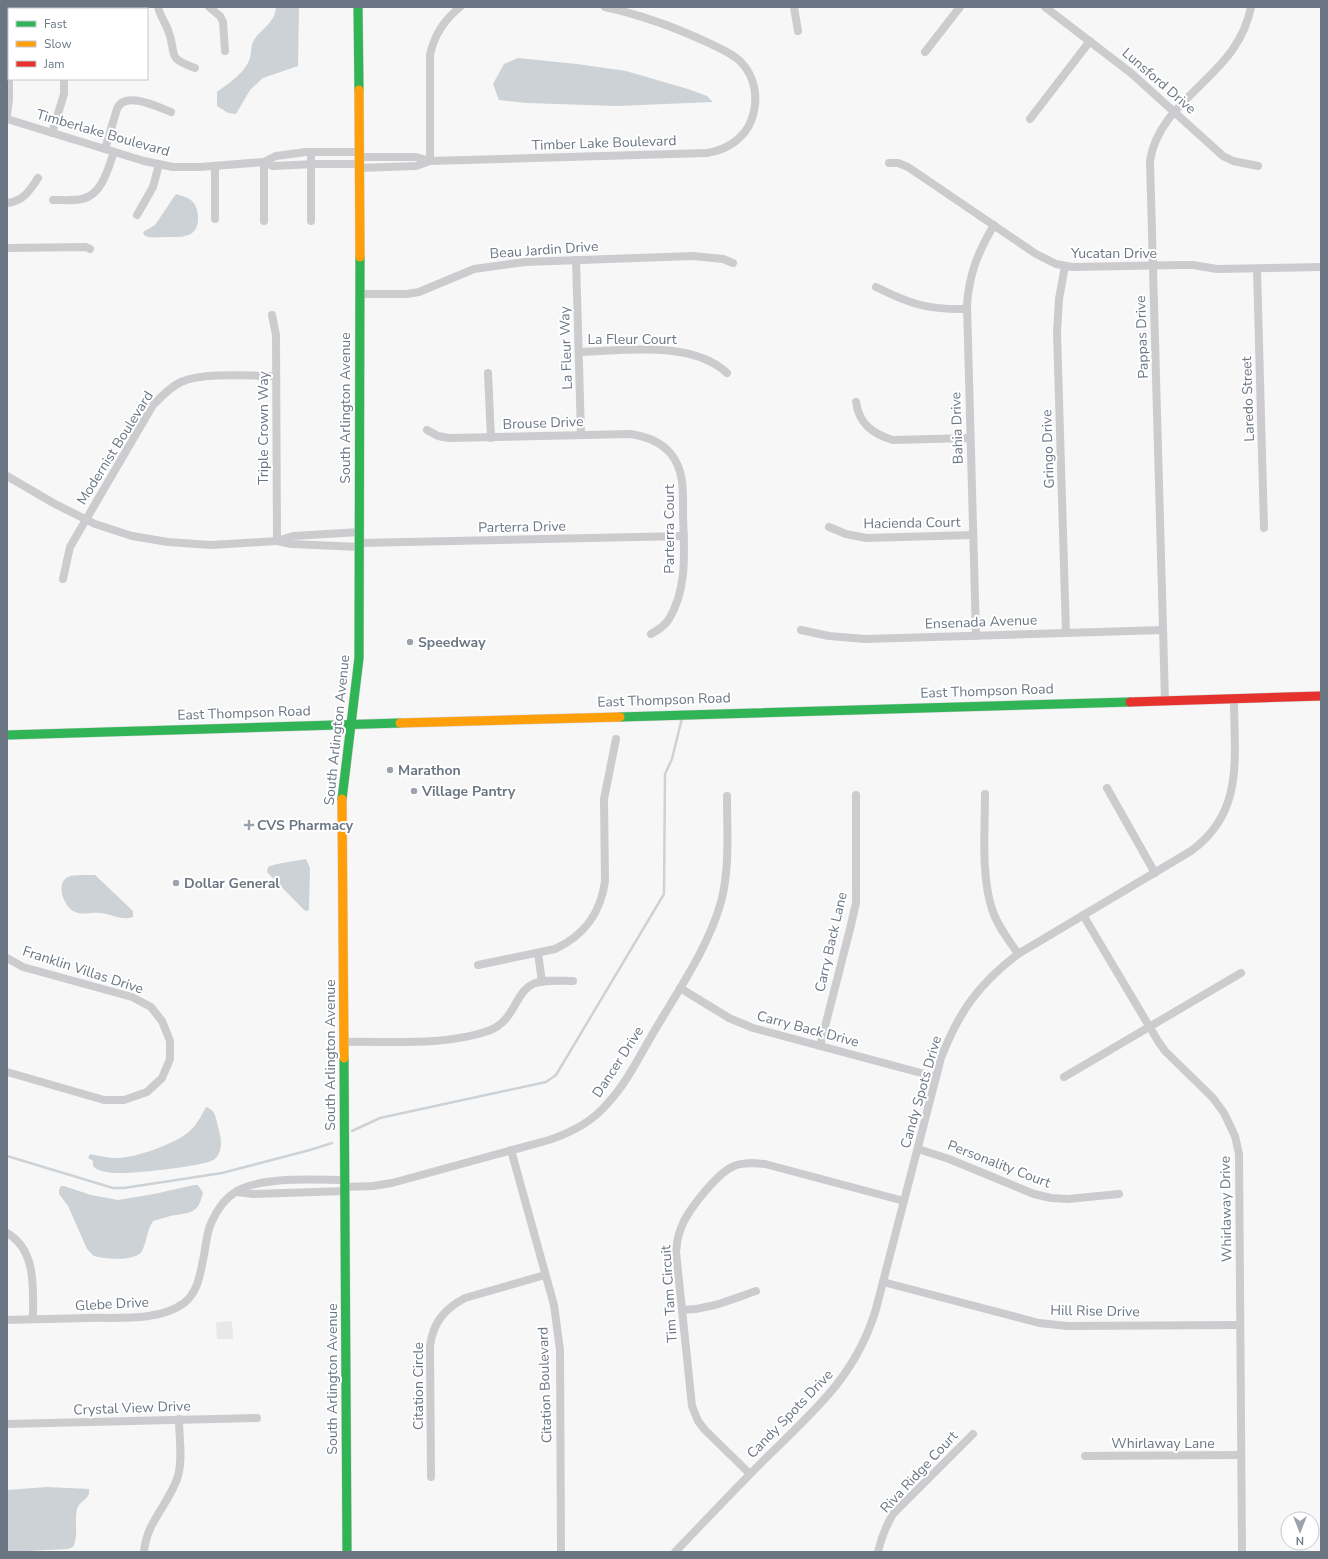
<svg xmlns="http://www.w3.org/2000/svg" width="1328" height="1559" font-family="'Nunito Sans',sans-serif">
  <rect width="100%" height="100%" fill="#f7f7f7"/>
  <path fill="#e6e9e5" d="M 232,1321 L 233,1339 L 217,1339 L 216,1322 Z"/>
  <g fill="#ccd2d6">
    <path d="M 276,7 L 299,7 L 298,66 L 263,78 L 250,90 L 236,114 L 228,113 L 217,106 L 217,92 C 229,83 245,73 250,58 C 252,52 250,46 254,40 C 262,28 275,23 276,7 Z"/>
    <path d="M 518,58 L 577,64 L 626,71 L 688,89 L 707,96 L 713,102 L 617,106 L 527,103 L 499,100 L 493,84 L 504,64 Z"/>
    <path d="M 176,194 C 182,196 188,197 193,202 C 199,209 201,227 192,233 C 185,238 174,237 165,237 C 158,237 150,239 144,235 L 143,232 L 155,225 Z"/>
    <path d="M 306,859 L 310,868 L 309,910 L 307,911 L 304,910 L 267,872 L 268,867 C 277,863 296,861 306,859 Z"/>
    <path d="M 80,875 L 95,875 L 133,911 L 133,917 C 120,921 113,914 100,913 C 91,912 82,916 73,911 C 64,906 55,883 68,877 C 71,875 76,876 80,875 Z"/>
    <path d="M 206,1107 C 216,1110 216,1119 218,1127 C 221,1137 224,1150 215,1159 C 208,1166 131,1174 118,1173 C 110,1173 98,1172 93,1166 L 93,1161 L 88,1158 L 90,1154 C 99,1156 109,1158 118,1158 C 138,1157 179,1143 193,1128 C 198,1122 202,1114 206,1107 Z"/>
    <path d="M 194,1185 L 198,1185 L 203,1193 C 198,1212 194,1212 176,1215 C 168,1216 161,1219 153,1221 C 147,1230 147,1241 142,1251 C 136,1262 104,1259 94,1256 L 87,1249 L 68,1206 L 59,1194 L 59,1190 L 61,1186 L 64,1186 L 91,1195 L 118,1200 L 154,1194 Z"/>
    <path d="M 47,1487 L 89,1489 C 91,1499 79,1501 77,1509 C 74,1522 79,1535 73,1547 L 68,1549 L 7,1552 L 7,1490 Z"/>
  </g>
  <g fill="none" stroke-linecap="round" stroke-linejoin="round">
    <g stroke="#ccd2d6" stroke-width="2.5">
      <path d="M 352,1131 L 380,1118 L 546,1082 L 556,1075 L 664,894 L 665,774 L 672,759 L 682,718"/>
      <path d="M 7,1156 L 113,1188 L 124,1188 L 222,1173 L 310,1150 L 332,1143"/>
    </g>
    <defs>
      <g id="fast">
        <path d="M 358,7 L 359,90"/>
        <path d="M 620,717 L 1130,702"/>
        <path d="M 7,735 L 400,723"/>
        <path d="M 342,799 L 359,658 L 360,257"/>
        <path d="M 344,1058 L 347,1552"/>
      </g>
      <g id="slow">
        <path d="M 359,90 L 360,257"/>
        <path d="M 400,723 L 620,717"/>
        <path d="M 342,799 L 344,1058"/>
      </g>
      <path id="jam" d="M 1130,702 L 1321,696"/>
    </defs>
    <use href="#fast" stroke="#d3d4d5" stroke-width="10"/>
    <use href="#slow" stroke="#d3d4d5" stroke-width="10"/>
    <use href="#jam" stroke="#d3d4d5" stroke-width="10"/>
    <g stroke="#ccccce" stroke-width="8">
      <path d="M 8,7 L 9,72"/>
      <path d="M 110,7 L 110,9"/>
      <path d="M 158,7 C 160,16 165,22 168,30 C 178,54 164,57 195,68"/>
      <path d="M 209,7 L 220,16 L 223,22 L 225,51"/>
      <path d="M 794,7 L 798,31"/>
      <path d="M 1045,7 L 1131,73 L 1223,156 L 1233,161 L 1258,166"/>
      <path d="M 925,52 L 960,7"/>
      <path d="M 7,115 L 9,99 L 9,79"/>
      <path d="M 7,119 L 144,161 L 173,167 L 200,167 L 264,162 L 276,156 L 306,152 L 359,152"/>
      <path d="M 1030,119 L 1090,41"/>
      <path d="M 52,133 L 64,94 L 64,79"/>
      <path d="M 105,149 L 117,109 C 124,90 158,107 171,112"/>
      <path d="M 311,152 L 311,221"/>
      <path d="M 359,157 L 416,157 L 430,161 L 707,153 C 726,150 744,139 751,121 C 759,100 756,77 740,61 C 731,53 721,49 711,44 C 677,28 642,15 605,7"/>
      <path d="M 430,161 L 430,55 C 434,35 444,20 460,7"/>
      <path d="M 264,162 L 273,166 L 316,164 L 359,164"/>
      <path d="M 264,162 L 264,221"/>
      <path d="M 889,163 L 898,163 L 908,167 L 1036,254 L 1056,264 L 1072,267 L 1180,265 L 1193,265 L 1217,269 L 1321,267"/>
      <path d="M 215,166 L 215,219"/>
      <path d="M 359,168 L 416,166 L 430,161"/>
      <path d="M 53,200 C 62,200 73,201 82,199 C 102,195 108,169 114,152"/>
      <path d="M 7,203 C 24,201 30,190 38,178"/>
      <path d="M 137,215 L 153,187 L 159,164"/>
      <path d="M 7,248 L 86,247 L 90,249"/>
      <path d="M 576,260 L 581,435"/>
      <path d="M 1065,266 L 1059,299 L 1057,332 L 1066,633"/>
      <path d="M 1257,269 L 1264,528"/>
      <path d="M 876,287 C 910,304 928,310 967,309"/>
      <path d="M 360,294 L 407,294 L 419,292 L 474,269 L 525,262 L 693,256 L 723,259 L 733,263"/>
      <path d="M 579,352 C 625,351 691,340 727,373"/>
      <path d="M 488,373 L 491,438"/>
      <path d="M 856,402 C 859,424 873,434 893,440 L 970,438"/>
      <path d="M 427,430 L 438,436 L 449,438 L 631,434 C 647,437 660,441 671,454 C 685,471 683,495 683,515 C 684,549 688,588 669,619 C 665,626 658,630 651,634"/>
      <path d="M 7,476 L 55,504 L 95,524 L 132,536 L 168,542 L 211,545 L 277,541 L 276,335 L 272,315"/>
      <path d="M 829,527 L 846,534 L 866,538 L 973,535"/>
      <path d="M 360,532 L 293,536 L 277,541 L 291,544 L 360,547"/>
      <path d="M 360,543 L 684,536"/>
      <path d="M 63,579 L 70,547 L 153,405 C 162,396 170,387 181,382 C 205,372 249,376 276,376"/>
      <path d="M 801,630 L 829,636 L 865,639 L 1163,630"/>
      <path d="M 976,636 L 967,305 C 969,274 978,252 994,225"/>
      <path d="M 1165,700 L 1150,161 C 1157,112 1207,87 1233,49 C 1242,36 1248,22 1251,7"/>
      <path d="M 1107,788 L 1155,873"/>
      <path d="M 985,794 C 985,829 981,876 992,909 C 997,926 1009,940 1018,954"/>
      <path d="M 1083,915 L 1158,1041 L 1165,1051 L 1213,1098 L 1224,1113 L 1235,1136 L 1239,1154 L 1242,1552"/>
      <path d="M 538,953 L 542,982"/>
      <path d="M 7,958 L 23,967 L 132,997 L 151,1007 L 162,1021 L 170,1041 L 170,1059 L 162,1078 L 147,1092 L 124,1100 L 104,1100 L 7,1072"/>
      <path d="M 478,965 L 555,949 C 584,936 601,912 605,881 L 604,799 L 616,739"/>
      <path d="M 680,988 L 729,1018 L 753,1028 L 936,1077"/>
      <path d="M 344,1042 C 390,1041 445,1046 488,1031 C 515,1022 514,993 533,984 C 543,979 562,981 573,981"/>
      <path d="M 820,1046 L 850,929 L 856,903 L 856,795"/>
      <path d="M 1064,1077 L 1241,973"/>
      <path d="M 918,1149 L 949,1159 L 1034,1194 L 1051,1198 L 1068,1199 L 1119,1194"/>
      <path d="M 511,1150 L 554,1305 L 560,1350 L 561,1552"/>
      <path d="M 345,1187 L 373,1186 L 392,1183 L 549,1140 C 570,1133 592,1122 607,1104 C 627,1083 640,1055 655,1030 C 679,989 708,948 721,902 C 730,868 727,831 727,796"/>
      <path d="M 237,1192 L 253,1194 L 345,1191"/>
      <path d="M 7,1233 C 37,1250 33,1290 33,1319"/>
      <path d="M 883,1282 L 1039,1323 L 1067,1326 L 1240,1325"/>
      <path d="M 682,1310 C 711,1309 729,1300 756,1291"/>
      <path d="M 7,1320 C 33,1319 60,1319 86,1318 C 116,1317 159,1322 184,1303 C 197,1293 200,1276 203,1260 C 206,1248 206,1232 212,1221 C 217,1210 225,1198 237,1191 C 264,1176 313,1180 345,1180"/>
      <path d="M 7,1424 L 257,1418"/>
      <path d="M 1085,1456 L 1241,1455"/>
      <path d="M 750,1474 L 705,1430 L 698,1421 L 692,1406 L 676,1252 C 677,1245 677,1238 680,1231 C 685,1213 717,1173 734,1166 C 744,1162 755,1163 765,1164 L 904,1201"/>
      <path d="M 431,1477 L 430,1346 C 433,1323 444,1309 465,1298 L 545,1275"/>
      <path d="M 144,1552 C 146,1522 170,1503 178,1476 C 183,1458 179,1437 179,1419"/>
      <path d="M 675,1552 C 704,1522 732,1492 762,1462 C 811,1413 855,1379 876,1309 L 941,1058 C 959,1011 979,984 1018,954 L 1191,851 C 1245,812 1234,757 1234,698"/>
      <path d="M 878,1552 C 881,1538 886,1526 893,1514 L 973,1434"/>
    </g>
    <use href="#fast" stroke="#30b455" stroke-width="9"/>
    <use href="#slow" stroke="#ff9f0a" stroke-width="9"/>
    <use href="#jam" stroke="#e5322d" stroke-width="9"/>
  </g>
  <g fill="#9ca3ac" stroke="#fff" stroke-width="1.5">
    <circle cx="410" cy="642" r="4"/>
    <circle cx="390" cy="770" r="4"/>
    <circle cx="414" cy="791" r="4"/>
    <path d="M247 819h4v4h4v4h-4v4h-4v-4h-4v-4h4z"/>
    <circle cx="176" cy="883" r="4"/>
  </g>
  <g text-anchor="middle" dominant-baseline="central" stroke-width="4" stroke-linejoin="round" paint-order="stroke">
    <g font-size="14" fill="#6b7684" stroke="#fff">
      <text transform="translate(1159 81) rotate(41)">Lunsford Drive</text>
      <text transform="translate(103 133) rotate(16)">Timberlake Boulevard</text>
      <text transform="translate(604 143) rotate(-2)">Timber Lake Boulevard</text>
      <text transform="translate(544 250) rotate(-4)">Beau Jardin Drive</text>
      <text x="1114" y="253">Yucatan Drive</text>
      <text transform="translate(1142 337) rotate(-92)">Pappas Drive</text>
      <text x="632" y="339">La Fleur Court</text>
      <text transform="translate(566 348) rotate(-92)">La Fleur Way</text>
      <text transform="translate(1248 399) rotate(-92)">Laredo Street</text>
      <text transform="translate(345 408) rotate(-90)">South Arlington Avenue</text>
      <text transform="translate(543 423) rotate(-2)">Brouse Drive</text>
      <text transform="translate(263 428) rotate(-90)">Triple Crown Way</text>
      <text transform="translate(957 428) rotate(-92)">Bahia Drive</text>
      <text transform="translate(115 448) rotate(-58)">Modernist Boulevard</text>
      <text transform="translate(1048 449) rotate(-92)">Gringo Drive</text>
      <text transform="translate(912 523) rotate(-1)">Hacienda Court</text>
      <text transform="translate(522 527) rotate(-1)">Parterra Drive</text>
      <text transform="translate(669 529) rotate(-90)">Parterra Court</text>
      <text transform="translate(981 622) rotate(-2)">Ensenada Avenue</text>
      <text transform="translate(987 691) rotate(-2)">East Thompson Road</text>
      <text transform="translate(664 700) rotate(-2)">East Thompson Road</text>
      <text transform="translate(244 713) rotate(-2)">East Thompson Road</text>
      <text transform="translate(337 730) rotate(-84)">South Arlington Avenue</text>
      <text transform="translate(831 942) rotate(-77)">Carry Back Lane</text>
      <text transform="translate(83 970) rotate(18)">Franklin Villas Drive</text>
      <text transform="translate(808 1029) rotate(15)">Carry Back Drive</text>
      <text transform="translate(330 1055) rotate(-90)">South Arlington Avenue</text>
      <text transform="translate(618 1062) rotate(-57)">Dancer Drive</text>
      <text transform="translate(921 1092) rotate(-74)">Candy Spots Drive</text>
      <text transform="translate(999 1164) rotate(21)">Personality Court</text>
      <text transform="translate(1226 1209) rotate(-91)">Whirlaway Drive</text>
      <text transform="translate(669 1294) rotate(-94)">Tim Tam Circuit</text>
      <text transform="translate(112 1304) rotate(-3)">Glebe Drive</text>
      <text transform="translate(1095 1311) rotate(1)">Hill Rise Drive</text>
      <text transform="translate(332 1379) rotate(-90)">South Arlington Avenue</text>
      <text transform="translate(545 1385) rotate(-92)">Citation Boulevard</text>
      <text transform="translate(418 1386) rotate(-90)">Citation Circle</text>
      <text transform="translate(132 1408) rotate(-2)">Crystal View Drive</text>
      <text transform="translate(790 1414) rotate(-46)">Candy Spots Drive</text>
      <text x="1163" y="1443">Whirlaway Lane</text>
      <text transform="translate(919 1472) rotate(-47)">Riva Ridge Court</text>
    </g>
    <g font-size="14" font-weight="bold" fill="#6b7684" stroke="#fff" text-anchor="start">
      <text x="418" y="642">Speedway</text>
      <text x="398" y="770">Marathon</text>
      <text x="422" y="791">Village Pantry</text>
      <text x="257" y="825">CVS Pharmacy</text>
      <text x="184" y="883">Dollar General</text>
    </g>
  </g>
  <rect width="1328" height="1559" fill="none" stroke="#6b7684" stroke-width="16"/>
  <rect x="8" y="8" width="140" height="72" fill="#ffffff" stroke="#c4c8ce"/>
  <rect x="16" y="21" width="20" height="6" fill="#30b455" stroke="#c4c8ce"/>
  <text x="44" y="28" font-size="12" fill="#6b7684">Fast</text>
  <rect x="16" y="41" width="20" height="6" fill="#ff9f0a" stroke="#c4c8ce"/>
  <text x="44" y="48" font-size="12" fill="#6b7684">Slow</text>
  <rect x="16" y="61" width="20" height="6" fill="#e5322d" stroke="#c4c8ce"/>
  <text x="44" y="68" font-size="12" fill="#6b7684">Jam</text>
  <g transform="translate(1300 1531) rotate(180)"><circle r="19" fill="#ffffff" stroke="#c4c8ce"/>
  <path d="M0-3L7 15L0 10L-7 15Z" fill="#9ca3ac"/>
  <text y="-6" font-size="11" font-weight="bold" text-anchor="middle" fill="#6b7684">N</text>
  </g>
</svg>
